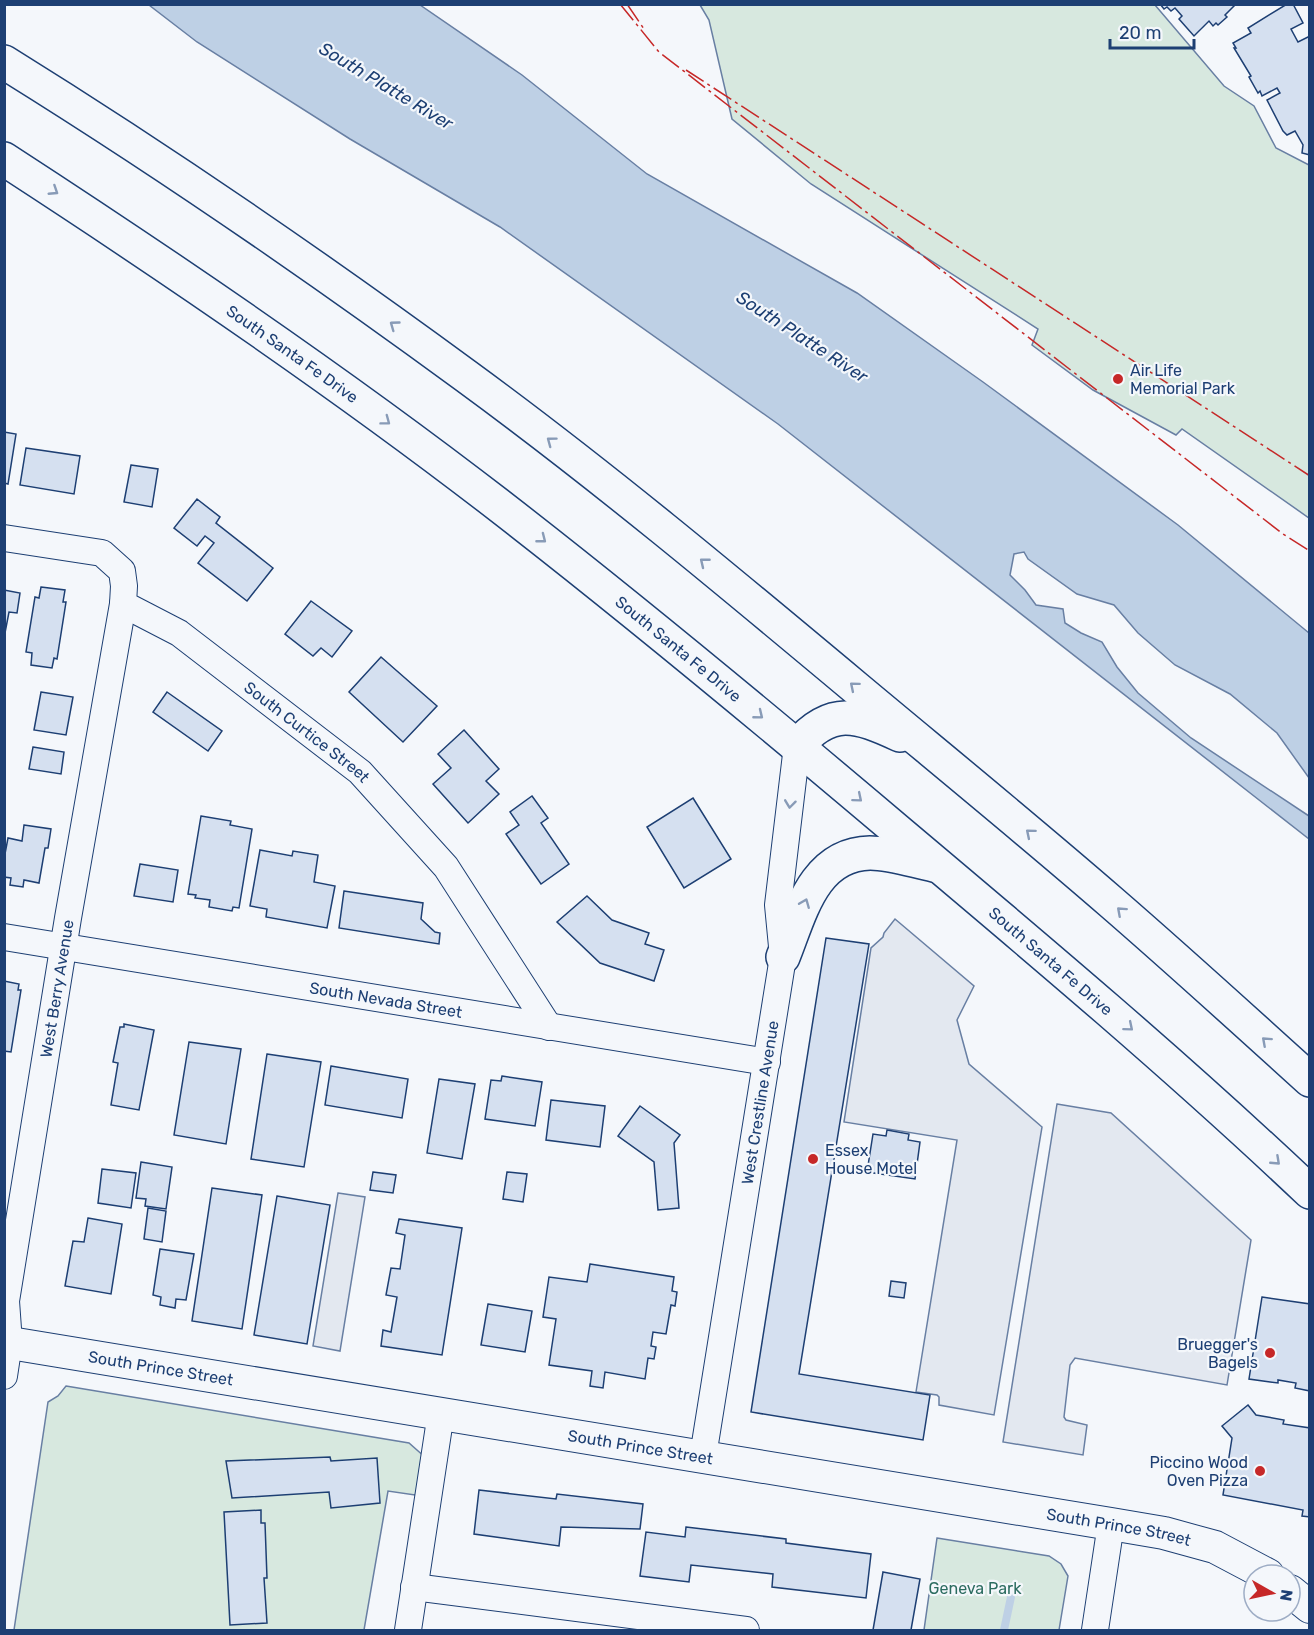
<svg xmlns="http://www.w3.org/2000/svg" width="1314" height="1635" font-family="Rubik,sans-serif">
  <rect width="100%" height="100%" fill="#f4f7fb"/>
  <g fill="#d7e8df" stroke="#687fa3" stroke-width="1.5">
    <path d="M 700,5 L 1155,5 L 1224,86 L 1254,106 L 1276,148 L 1309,165 L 1309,518 L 1182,429 L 1176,435 L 1093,390 L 1032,345 L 1038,329 L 811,184 L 732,119 L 709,20 Z"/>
    <path d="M 66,1386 L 409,1443 L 426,1458 L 422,1488 L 415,1495 L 388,1491 L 364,1630 L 14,1630 L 48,1402 L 58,1396 Z"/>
    <path d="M 937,1538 L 1049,1556 L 1061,1564 L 1068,1576 L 1059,1630 L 924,1630 Z"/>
  </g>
  <g fill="#e3e8f0" stroke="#687fa3" stroke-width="1.5">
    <path d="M 895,919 L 974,986 L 957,1020 L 969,1064 L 1042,1127 L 994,1415 L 939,1405 L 939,1397 L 937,1395 L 916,1392 L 957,1140 L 844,1122 L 871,948 L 883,937 L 884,933 Z"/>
    <path d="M 1057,1104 L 1111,1113 L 1251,1240 L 1227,1385 L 1075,1358 L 1070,1365 L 1064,1417 L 1066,1420 L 1087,1425 L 1083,1455 L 1003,1442 Z"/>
    <path d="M 338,1193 L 365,1197 L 340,1351 L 313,1346 Z"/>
  </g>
  <path fill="#bed0e5" stroke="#687fa3" stroke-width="1.5" d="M 149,5 L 420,5 L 522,75 L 647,174 L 857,293 L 983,382 L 1178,525 L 1309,633 L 1309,778 L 1277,733 L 1230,694 L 1175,665 L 1138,633 L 1114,605 L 1077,594 L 1028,559 L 1024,552 L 1014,554 L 1010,575 L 1025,590 L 1036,605 L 1063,609 L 1065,623 L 1081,633 L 1102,642 L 1117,667 L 1138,693 L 1191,738 L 1309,816 L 1309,839 L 778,424 L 500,227 L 350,139 L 197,42 Z"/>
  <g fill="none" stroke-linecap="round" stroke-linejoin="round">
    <path stroke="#bed0e5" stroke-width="8" d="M 1004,1630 L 1011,1597"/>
  </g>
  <g fill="#d5e0f0" stroke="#1d3f73" stroke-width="1.5">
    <path d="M 1160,4 L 1236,4 L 1225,15 L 1227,17 L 1218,25 L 1216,23 L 1213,26 L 1209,21 L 1194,36 L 1179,19 L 1182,16 L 1175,8 L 1171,11 L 1167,7 L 1164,9 Z"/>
    <path d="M 1287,4 L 1293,4 L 1303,23 L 1291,29 L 1298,42 L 1310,36 L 1310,155 L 1302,153 L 1303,145 L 1295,131 L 1287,135 L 1283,131 L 1267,100 L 1280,93 L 1277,88 L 1262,96 L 1260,91 L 1258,93 L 1249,77 L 1251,76 L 1234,48 L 1236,48 L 1233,43 L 1251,33 L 1248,28 Z"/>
    <path d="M 4,432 L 16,434 L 8,484 L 4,483 Z"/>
    <path d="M 26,448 L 80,456 L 74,494 L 20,485 Z"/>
    <path d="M 131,465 L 158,469 L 152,507 L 124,502 Z"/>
    <path d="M 197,499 L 220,517 L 216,523 L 273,568 L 247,601 L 198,563 L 214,543 L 205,536 L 197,546 L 174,528 Z"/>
    <path d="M 41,587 L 65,590 L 63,602 L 66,602 L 57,659 L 54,658 L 52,668 L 31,665 L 32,653 L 26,652 L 35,597 L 39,598 Z"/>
    <path d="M 4,590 L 20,593 L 17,613 L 9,612 L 4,638 Z"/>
    <path d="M 311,601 L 352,631 L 332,657 L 321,648 L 313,656 L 285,634 Z"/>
    <path d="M 381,657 L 437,706 L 403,742 L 349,692 Z"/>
    <path d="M 41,692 L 73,697 L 66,735 L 34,730 Z"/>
    <path d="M 167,692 L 222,731 L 208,751 L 153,712 Z"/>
    <path d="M 464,730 L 499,769 L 486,781 L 499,794 L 468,823 L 433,784 L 451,768 L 438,754 Z"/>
    <path d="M 33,747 L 64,752 L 61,774 L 29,769 Z"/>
    <path d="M 532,796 L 548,818 L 541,823 L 569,864 L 541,884 L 506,834 L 519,825 L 510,812 Z"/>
    <path d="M 693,798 L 731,859 L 684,888 L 647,827 Z"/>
    <path d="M 201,816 L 231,821 L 230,825 L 252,829 L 239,908 L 233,907 L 232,911 L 209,907 L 210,900 L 195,898 L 196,895 L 188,894 Z"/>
    <path d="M 24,825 L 51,829 L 48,848 L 45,848 L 39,883 L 24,880 L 23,887 L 10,885 L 11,878 L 4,877 L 4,859 L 8,838 L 22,841 Z"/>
    <path d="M 260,850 L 292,856 L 293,851 L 318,855 L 314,882 L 335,886 L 327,928 L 266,917 L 267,909 L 250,906 Z"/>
    <path d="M 140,864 L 178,870 L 173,902 L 134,896 Z"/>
    <path d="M 344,891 L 423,903 L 421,919 L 435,932 L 440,933 L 439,944 L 339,928 Z"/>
    <path d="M 587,896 L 612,920 L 649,933 L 645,944 L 664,950 L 654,981 L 600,963 L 557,922 Z"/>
    <path d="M 826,938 L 869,944 L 799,1374 L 930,1395 L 923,1440 L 751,1412 Z"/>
    <path d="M 4,981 L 19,984 L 18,990 L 21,990 L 11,1052 L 4,1051 Z"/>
    <path d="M 124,1024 L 154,1030 L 139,1110 L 111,1105 L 118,1063 L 113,1062 L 120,1027 L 124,1027 Z"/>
    <path d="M 189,1042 L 241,1049 L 226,1144 L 174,1135 Z"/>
    <path d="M 267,1054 L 321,1062 L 304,1167 L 251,1159 Z"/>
    <path d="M 331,1066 L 408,1079 L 402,1118 L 325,1105 Z"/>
    <path d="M 502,1076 L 542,1082 L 535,1126 L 485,1119 L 491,1080 L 501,1081 Z"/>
    <path d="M 439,1079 L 475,1084 L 462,1159 L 427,1153 Z"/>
    <path d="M 551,1100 L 605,1106 L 600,1147 L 546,1140 Z"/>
    <path d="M 640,1106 L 680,1135 L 674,1143 L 679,1208 L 658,1210 L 654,1162 L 618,1136 Z"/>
    <path d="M 887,1130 L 909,1134 L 908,1140 L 920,1142 L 915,1179 L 867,1172 L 873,1134 L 886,1136 Z"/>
    <path d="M 141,1162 L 172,1167 L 166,1209 L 145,1206 L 146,1199 L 136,1198 Z"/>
    <path d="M 102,1169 L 136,1173 L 131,1208 L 98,1203 Z"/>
    <path d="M 373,1172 L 396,1175 L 393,1193 L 370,1190 Z"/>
    <path d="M 507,1172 L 527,1174 L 523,1202 L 503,1199 Z"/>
    <path d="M 212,1188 L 262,1195 L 242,1329 L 192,1321 Z"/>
    <path d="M 277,1196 L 330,1205 L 307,1344 L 254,1335 Z"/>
    <path d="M 148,1208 L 166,1211 L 162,1242 L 144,1239 Z"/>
    <path d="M 88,1218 L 122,1224 L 111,1294 L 65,1286 L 73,1241 L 84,1242 Z"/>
    <path d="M 399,1219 L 462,1228 L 442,1355 L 381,1346 L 383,1330 L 391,1332 L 397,1297 L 386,1295 L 391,1268 L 400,1269 L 405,1235 L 396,1233 Z"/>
    <path d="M 160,1249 L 194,1254 L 186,1300 L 176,1299 L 175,1308 L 160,1305 L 161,1297 L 153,1295 Z"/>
    <path d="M 590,1264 L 674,1277 L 672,1291 L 677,1292 L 675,1306 L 671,1305 L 666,1334 L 653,1332 L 651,1346 L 656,1347 L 654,1359 L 648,1358 L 645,1379 L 605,1372 L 603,1388 L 590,1386 L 592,1371 L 549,1365 L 556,1319 L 543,1317 L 549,1277 L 587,1282 Z"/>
    <path d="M 891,1281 L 906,1283 L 904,1298 L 889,1296 Z"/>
    <path d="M 1262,1297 L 1310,1304 L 1310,1391 L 1295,1388 L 1296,1383 L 1278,1380 L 1278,1383 L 1249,1379 Z"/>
    <path d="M 488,1304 L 532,1311 L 525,1352 L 481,1345 Z"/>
    <path d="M 1248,1405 L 1256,1415 L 1284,1420 L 1283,1424 L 1310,1428 L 1310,1517 L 1302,1516 L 1303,1510 L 1223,1495 L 1232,1438 L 1222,1426 Z"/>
    <path d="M 330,1457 L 331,1461 L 377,1458 L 380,1503 L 331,1508 L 329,1492 L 232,1498 L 226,1461 Z"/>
    <path d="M 479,1490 L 556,1499 L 557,1494 L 643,1504 L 640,1529 L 561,1527 L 559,1546 L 474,1534 Z"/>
    <path d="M 261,1510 L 261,1523 L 265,1523 L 267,1578 L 264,1578 L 267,1623 L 230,1625 L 224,1512 Z"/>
    <path d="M 686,1527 L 786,1539 L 786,1543 L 871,1554 L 866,1598 L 772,1587 L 773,1574 L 691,1565 L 689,1582 L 640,1576 L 646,1532 L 685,1537 Z"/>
    <path d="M 883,1572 L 920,1579 L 911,1630 L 873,1630 Z"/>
  </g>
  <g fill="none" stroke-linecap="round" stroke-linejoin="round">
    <defs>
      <g id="minor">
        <path id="s1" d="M 4,538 L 102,553 L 122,571 L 124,586 L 123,604 L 179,633 L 360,772 L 446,867 L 549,1027"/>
        <path id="s2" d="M 4,937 L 767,1062"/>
        <path id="s3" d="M 4,1376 L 9,1343 L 6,1301 L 68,918 L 123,604"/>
        <path id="s4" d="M 703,1456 L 783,957 L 778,905 L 797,746"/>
        <path d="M 414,1587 L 746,1630"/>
        <path d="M 408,1630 L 441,1413"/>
        <path d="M 1095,1630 L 1111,1524"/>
      </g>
      <g id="tertiary">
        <path id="s5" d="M 4,1342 L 1111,1524 L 1164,1533 L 1215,1547 L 1268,1575"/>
        <path d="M 1290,1591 L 1310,1607"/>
      </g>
      <g id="trunk">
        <path d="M 4,62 C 162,160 316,266 466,376 C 600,474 728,581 856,688 C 941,759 1027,829 1111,902 C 1178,960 1244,1020 1310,1080"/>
        <path id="s6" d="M 4,159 C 175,270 344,385 505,510 C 639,614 770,723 900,833 C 1039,950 1178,1067 1310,1192"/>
        <path d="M 797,746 C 831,706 857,715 900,735"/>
        <path d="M 783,957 C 800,915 813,854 870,853 C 891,853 914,861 934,865"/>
      </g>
    </defs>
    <use href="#minor" stroke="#1d3f73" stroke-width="28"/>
    <use href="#tertiary" stroke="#1d3f73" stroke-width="34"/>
    <use href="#trunk" stroke="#1d3f73" stroke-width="36"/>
    <use href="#minor" stroke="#f4f7fb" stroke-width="26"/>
    <use href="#tertiary" stroke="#f4f7fb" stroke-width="32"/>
    <use href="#trunk" stroke="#f4f7fb" stroke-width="33"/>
    <g stroke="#c62828" stroke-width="1.5" stroke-dasharray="21 4.5 3 4.5" stroke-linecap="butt">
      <path d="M 620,4 L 659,52 L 1283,534 L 1310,551"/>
      <path d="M 627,4 L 644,29"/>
      <path d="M 686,70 L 1310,476"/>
    </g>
  </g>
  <defs><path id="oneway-chevron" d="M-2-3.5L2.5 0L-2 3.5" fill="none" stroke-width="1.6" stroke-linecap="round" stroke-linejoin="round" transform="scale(1.5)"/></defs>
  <g stroke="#889bb7">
    <use href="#oneway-chevron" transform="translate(54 191) rotate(33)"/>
    <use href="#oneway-chevron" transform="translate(394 325) rotate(-144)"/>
    <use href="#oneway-chevron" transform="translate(386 421) rotate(37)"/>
    <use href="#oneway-chevron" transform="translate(551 441) rotate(-143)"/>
    <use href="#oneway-chevron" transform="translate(542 539) rotate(38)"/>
    <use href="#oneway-chevron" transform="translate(704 562) rotate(-141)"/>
    <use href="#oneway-chevron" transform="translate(854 686) rotate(-140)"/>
    <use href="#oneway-chevron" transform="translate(759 715) rotate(39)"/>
    <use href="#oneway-chevron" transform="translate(858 798) rotate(40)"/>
    <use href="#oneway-chevron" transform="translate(790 804) rotate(97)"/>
    <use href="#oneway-chevron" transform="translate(1030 833) rotate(-140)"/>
    <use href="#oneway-chevron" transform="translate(805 903) rotate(-68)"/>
    <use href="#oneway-chevron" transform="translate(1121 911) rotate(-138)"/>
    <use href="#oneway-chevron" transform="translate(1129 1027) rotate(40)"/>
    <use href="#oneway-chevron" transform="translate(1266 1041) rotate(-138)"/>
    <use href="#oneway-chevron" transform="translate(1276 1161) rotate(43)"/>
  </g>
  <g fill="#c62828" stroke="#f4f7fb" stroke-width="2">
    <circle cx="1118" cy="379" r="6"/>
    <circle cx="813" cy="1159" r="6"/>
    <circle cx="1270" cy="1353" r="6"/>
    <circle cx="1260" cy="1471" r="6"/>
  </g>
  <g text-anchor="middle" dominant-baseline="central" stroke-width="4.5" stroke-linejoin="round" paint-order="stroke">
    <g font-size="16" fill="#1d3f73" stroke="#f4f7fb">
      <text stroke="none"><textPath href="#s6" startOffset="348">South Santa Fe Drive</textPath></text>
      <text stroke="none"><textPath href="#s6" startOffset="834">South Santa Fe Drive</textPath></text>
      <text stroke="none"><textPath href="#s1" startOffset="384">South Curtice Street</textPath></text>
      <text stroke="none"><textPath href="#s6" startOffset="1320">South Santa Fe Drive</textPath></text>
      <text stroke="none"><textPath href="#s3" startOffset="392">West Berry Avenue</textPath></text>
      <text stroke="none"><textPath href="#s2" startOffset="387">South Nevada Street</textPath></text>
      <text stroke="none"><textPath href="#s4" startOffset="358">West Crestline Avenue</textPath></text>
      <text stroke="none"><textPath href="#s5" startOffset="159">South Prince Street</textPath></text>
      <text stroke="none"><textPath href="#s5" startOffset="645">South Prince Street</textPath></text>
      <text stroke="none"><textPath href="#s5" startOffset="1130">South Prince Street</textPath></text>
    </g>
    <g font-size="16" fill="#1d3f73" stroke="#f4f7fb" text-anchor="start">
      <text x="1130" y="370">Air Life<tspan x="1130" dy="18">Memorial Park</tspan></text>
      <text x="825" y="1150">Essex<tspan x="825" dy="18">House Motel</tspan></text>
      <text x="1258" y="1344" text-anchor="end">Bruegger's<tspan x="1258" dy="18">Bagels</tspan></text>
      <text x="1248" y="1462" text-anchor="end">Piccino Wood<tspan x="1248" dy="18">Oven Pizza</tspan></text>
    </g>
    <g font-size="16" fill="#2c6c60" stroke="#f4f7fb">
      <text x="975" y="1588">Geneva Park</text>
    </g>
    <g font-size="18" font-style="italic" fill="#1d3f73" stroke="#f4f7fb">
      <text transform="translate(386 86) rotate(31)">South Platte River</text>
      <text transform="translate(802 337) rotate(33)">South Platte River</text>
    </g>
  </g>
  <rect width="1314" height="1635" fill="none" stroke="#1d3f73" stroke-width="12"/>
  <g transform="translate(1272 1593) rotate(99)"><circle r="28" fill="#f4f7fb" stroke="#9eadc5" stroke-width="1.5"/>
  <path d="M0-4.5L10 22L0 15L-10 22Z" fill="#c62828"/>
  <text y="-9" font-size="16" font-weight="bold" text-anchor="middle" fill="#1d3f73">N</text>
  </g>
  <path d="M1110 39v9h84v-9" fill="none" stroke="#1d3f73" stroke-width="3"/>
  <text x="1119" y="39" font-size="18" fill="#1d3f73" stroke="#f4f7fb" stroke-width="4.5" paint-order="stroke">20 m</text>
</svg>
